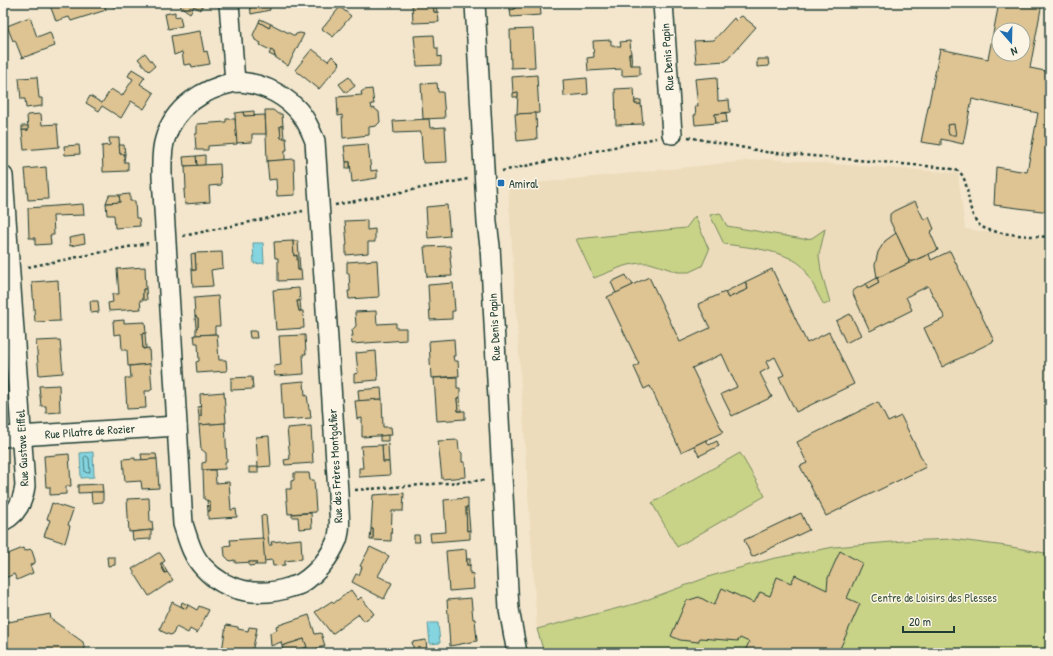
<svg xmlns="http://www.w3.org/2000/svg" width="1053" height="656" font-family="'Patrick Hand',sans-serif">
  <rect width="100%" height="100%" fill="#f3e6cc"/>
  <filter id="ink" filterUnits="userSpaceOnUse"><feTurbulence type="fractalNoise" baseFrequency=".025" numOctaves="2"/><feDisplacementMap in="SourceGraphic" scale="8" xChannelSelector="R" yChannelSelector="G"/><feConvolveMatrix kernelMatrix="1 2 1 2 8 2 1 2 1" color-interpolation-filters="sRGB"/></filter>
  <g filter="url(#ink)">
    <path fill="#eddcbb" d="M 765,159 L 958,173 L 965,229 L 1050,240 L 1050,554 L 1006,546 L 952,539 L 904,541 L 834,547 L 797,554 L 743,567 L 689,584 L 638,603 L 537,629 L 508,186 Z"/>
    <g fill="#c8d387" stroke="#74885e">
      <path d="M 720,213 L 727,226 L 803,239 L 812,238 L 825,229 L 819,255 L 821,271 L 830,302 L 824,305 C 819,297 806,269 801,265 C 783,250 746,247 724,244 L 710,215 Z"/>
      <path d="M 695,216 L 709,250 L 702,266 L 689,272 L 678,272 L 650,263 L 639,263 L 624,266 L 594,278 L 576,239 L 686,228 Z"/>
      <path d="M 740,453 L 765,496 L 677,547 L 652,503 Z"/>
      <path d="M 952,539 L 1006,546 L 1050,554 L 1050,653 L 544,653 L 537,629 L 638,603 L 711,576 L 771,559 L 797,554 L 834,547 L 904,541 Z"/>
    </g>
    <g fill="#85d5e1" stroke="#5c989c">
      <path d="M 253,243 L 263,243 L 264,263 L 254,264 Z"/>
      <path d="M 93,452 L 94,477 L 81,478 L 80,453 Z"/>
      <path d="M 428,623 L 438,623 L 440,643 L 430,644 Z"/>
    </g>
    <g fill="none" stroke-linecap="round" stroke-linejoin="round">
      <path stroke="#487a79" stroke-width="1" d="M 86,456 L 89,458 L 90,472 L 88,473 L 85,472 L 84,458 Z"/>
      <path stroke="#5c989c" stroke-width="5" d="M 1048,653 L 1050,650"/>
    </g>
    <g fill="#dec393" stroke="#1f3d34" fill-rule="evenodd">
      <path d="M 49,3 L 104,3 L 106,10 L 71,21 L 69,17 L 56,21 Z"/>
      <path d="M 112,3 L 139,3 L 136,4 L 137,5 L 126,8 L 126,5 L 113,7 Z"/>
      <path d="M 183,3 L 204,3 L 200,10 L 194,6 L 190,13 L 180,6 Z"/>
      <path d="M 250,3 L 269,3 L 270,10 L 251,14 Z"/>
      <path d="M 412,3 L 433,3 L 434,12 L 438,12 L 439,22 L 413,23 Z"/>
      <path d="M 433,3 L 436,3 L 437,12 L 434,12 Z"/>
      <path d="M 510,3 L 515,3 L 515,9 L 510,10 Z"/>
      <path d="M 515,3 L 540,3 L 541,15 L 511,17 L 510,10 L 515,9 Z"/>
      <path d="M 723,3 L 740,3 L 740,5 L 723,6 Z"/>
      <path d="M 999,3 L 1042,3 L 1030,68 L 1050,72 L 1050,212 L 994,205 L 996,167 L 1027,172 L 1038,113 L 972,99 L 963,144 L 941,139 L 941,145 L 921,142 L 940,49 L 988,59 ZM 999,30 L 1023,30 L 1023,54 L 999,54 Z"/>
      <path d="M 340,7 L 351,16 L 333,37 L 322,29 Z"/>
      <path d="M 175,12 L 175,17 L 180,16 L 182,26 L 168,29 L 165,14 Z"/>
      <path d="M 742,16 L 756,27 L 726,61 L 696,63 L 694,41 L 714,40 L 734,18 L 736,21 L 740,17 Z"/>
      <path d="M 30,17 L 37,37 L 50,32 L 55,46 L 22,58 L 15,40 L 13,41 L 7,26 Z"/>
      <path d="M 260,19 L 271,24 L 269,28 L 259,22 Z"/>
      <path d="M 259,22 L 269,28 L 271,24 L 295,36 L 296,34 L 300,33 L 304,34 L 288,66 L 275,57 L 274,52 L 260,45 L 261,43 L 255,40 L 253,35 Z"/>
      <path d="M 533,29 L 535,67 L 511,68 L 510,30 Z"/>
      <path d="M 200,31 L 204,52 L 207,51 L 210,64 L 192,67 L 191,64 L 184,65 L 182,52 L 174,55 L 171,36 Z"/>
      <path d="M 434,35 L 435,48 L 438,48 L 438,57 L 441,56 L 441,65 L 417,66 L 414,36 Z"/>
      <path d="M 611,40 L 611,46 L 621,46 L 620,42 L 630,41 L 631,54 L 629,54 L 630,65 L 640,65 L 640,75 L 622,76 L 622,69 L 588,71 L 587,58 L 594,57 L 593,41 Z"/>
      <path d="M 312,49 L 328,61 L 332,56 L 340,64 L 319,89 L 295,70 Z"/>
      <path d="M 271,50 L 274,52 L 275,57 L 269,54 Z"/>
      <path d="M 145,53 L 155,66 L 149,71 L 138,59 Z"/>
      <path d="M 629,54 L 631,54 L 632,65 L 630,65 Z"/>
      <path d="M 757,59 L 768,59 L 769,66 L 757,67 Z"/>
      <path d="M 132,69 L 145,77 L 140,84 L 154,93 L 144,109 L 131,101 L 121,118 L 102,106 L 99,111 L 86,103 L 90,96 L 102,103 L 111,89 L 122,96 L 133,79 L 128,76 Z"/>
      <path d="M 537,75 L 539,113 L 517,114 L 518,92 L 513,93 L 512,77 Z"/>
      <path d="M 37,77 L 39,98 L 42,98 L 42,106 L 26,108 L 25,99 L 21,99 L 19,78 Z"/>
      <path d="M 349,77 L 355,86 L 346,93 L 339,84 Z"/>
      <path d="M 717,77 L 718,101 L 729,100 L 730,112 L 715,114 L 716,123 L 695,125 L 694,115 L 696,115 L 695,106 L 698,106 L 695,79 Z"/>
      <path d="M 587,78 L 588,94 L 564,96 L 563,80 Z"/>
      <path d="M 437,83 L 438,92 L 443,92 L 445,118 L 423,119 L 421,84 Z"/>
      <path d="M 634,88 L 635,104 L 641,104 L 643,124 L 616,125 L 615,89 Z"/>
      <path d="M 372,89 L 374,104 L 371,104 L 372,109 L 374,108 L 379,112 L 380,122 L 376,126 L 369,127 L 369,135 L 343,138 L 342,115 L 338,116 L 337,97 L 362,95 L 361,92 L 364,90 Z"/>
      <path d="M 518,92 L 518,97 L 513,97 L 513,93 Z"/>
      <path d="M 641,100 L 641,104 L 635,104 L 635,101 Z"/>
      <path d="M 265,110 L 273,110 L 278,114 L 282,114 L 283,126 L 280,126 L 281,138 L 286,138 L 287,150 L 285,150 L 285,160 L 267,161 Z"/>
      <path d="M 254,111 L 254,116 L 244,116 L 243,112 Z"/>
      <path d="M 243,112 L 244,116 L 265,115 L 266,134 L 252,134 L 252,142 L 236,143 L 235,113 Z"/>
      <path d="M 536,113 L 537,139 L 517,141 L 515,114 Z"/>
      <path d="M 726,113 L 727,122 L 716,123 L 715,114 Z"/>
      <path d="M 41,114 L 42,125 L 57,124 L 59,147 L 24,150 L 22,130 L 28,130 L 27,115 Z"/>
      <path d="M 226,119 L 235,119 L 237,144 L 208,146 L 208,150 L 196,150 L 195,134 L 197,134 L 197,124 L 226,122 Z"/>
      <path d="M 429,119 L 430,128 L 445,127 L 447,162 L 423,163 L 421,132 L 394,133 L 393,121 Z"/>
      <path d="M 954,124 L 956,135 L 949,135 L 947,125 Z"/>
      <rect x="22" y="126" width="6" height="4"/>
      <path d="M 280,126 L 283,126 L 284,138 L 281,138 Z"/>
      <path d="M 109,138 L 119,138 L 120,154 L 125,154 L 124,162 L 128,162 L 128,171 L 103,172 L 102,146 L 110,145 Z"/>
      <path d="M 368,144 L 371,171 L 377,170 L 377,178 L 352,182 L 350,162 L 346,162 L 344,146 Z"/>
      <path d="M 79,145 L 80,154 L 65,155 L 64,146 Z"/>
      <path d="M 119,145 L 124,145 L 125,154 L 120,154 Z"/>
      <path d="M 205,155 L 205,165 L 197,166 L 196,156 Z"/>
      <path d="M 196,156 L 197,166 L 184,166 L 183,157 Z"/>
      <path d="M 294,159 L 295,195 L 277,196 L 276,179 L 269,180 L 267,161 Z"/>
      <rect x="346" y="162" width="4" height="6"/>
      <path d="M 220,164 L 221,185 L 209,186 L 210,202 L 185,204 L 184,190 L 186,189 L 185,166 Z"/>
      <path d="M 46,167 L 48,199 L 28,200 L 25,169 Z"/>
      <path d="M 130,194 L 130,201 L 135,201 L 136,218 L 139,218 L 140,226 L 115,228 L 114,215 L 107,215 L 106,203 L 120,202 L 119,195 Z"/>
      <path d="M 109,195 L 119,195 L 120,202 L 106,203 Z"/>
      <path d="M 915,201 L 924,220 L 929,217 L 934,229 L 930,232 L 938,250 L 913,261 L 909,261 L 890,221 L 890,214 L 894,211 Z"/>
      <path d="M 83,204 L 84,215 L 53,216 L 54,235 L 50,235 L 51,244 L 35,245 L 35,238 L 29,238 L 28,208 Z"/>
      <path d="M 447,205 L 450,236 L 428,238 L 426,207 Z"/>
      <path d="M 367,220 L 367,230 L 375,229 L 375,242 L 368,242 L 368,253 L 346,255 L 346,245 L 347,245 L 345,221 Z"/>
      <path d="M 896,233 L 909,261 L 908,264 L 877,278 L 875,265 L 878,252 L 885,241 Z"/>
      <path d="M 84,235 L 85,243 L 70,246 L 69,238 Z"/>
      <path d="M 293,241 L 294,256 L 297,255 L 298,270 L 301,270 L 302,280 L 278,281 L 278,258 L 275,258 L 274,242 Z"/>
      <path d="M 293,241 L 298,241 L 300,270 L 298,270 L 297,255 L 294,256 Z"/>
      <path d="M 450,246 L 451,257 L 450,257 L 452,276 L 427,277 L 424,247 Z"/>
      <path d="M 950,251 L 994,341 L 942,367 L 924,328 L 945,318 L 928,286 L 906,297 L 912,310 L 870,331 L 853,294 L 853,291 L 857,288 L 866,284 L 868,289 L 879,283 L 877,278 L 929,254 L 931,260 Z"/>
      <path d="M 222,252 L 223,268 L 211,270 L 213,286 L 193,287 L 192,270 L 196,270 L 195,253 Z"/>
      <path d="M 195,253 L 196,270 L 192,270 L 191,254 Z"/>
      <path d="M 377,260 L 379,297 L 349,299 L 348,291 L 350,291 L 349,273 L 347,273 L 347,262 Z"/>
      <path d="M 145,267 L 146,289 L 143,289 L 143,300 L 140,300 L 141,309 L 109,311 L 108,303 L 113,302 L 112,294 L 119,294 L 117,269 Z"/>
      <path d="M 772,269 L 807,343 L 829,332 L 854,384 L 796,412 L 779,377 L 784,375 L 775,357 L 766,362 L 769,368 L 760,373 L 772,397 L 732,416 L 721,394 L 737,387 L 722,354 L 692,368 L 723,432 L 681,452 L 650,386 L 644,389 L 634,367 L 639,364 L 607,297 L 649,277 L 680,342 L 710,328 L 698,304 L 725,292 L 728,298 L 748,289 L 745,282 Z"/>
      <path d="M 626,275 L 628,281 L 630,280 L 633,285 L 616,293 L 611,282 Z"/>
      <path d="M 877,278 L 879,283 L 868,289 L 866,284 Z"/>
      <path d="M 58,280 L 60,321 L 35,322 L 32,282 Z"/>
      <path d="M 745,282 L 748,289 L 728,298 L 725,292 Z"/>
      <path d="M 453,283 L 455,311 L 452,311 L 452,319 L 430,320 L 428,285 Z"/>
      <path d="M 299,288 L 300,301 L 297,301 L 299,311 L 303,311 L 304,328 L 276,330 L 273,290 Z"/>
      <path d="M 143,289 L 146,289 L 147,300 L 143,300 Z"/>
      <path d="M 218,296 L 220,326 L 215,326 L 215,334 L 196,335 L 196,328 L 198,327 L 198,318 L 195,316 L 194,298 Z"/>
      <path d="M 90,301 L 98,301 L 99,312 L 91,313 Z"/>
      <path d="M 297,301 L 300,301 L 301,311 L 299,311 Z"/>
      <path d="M 376,311 L 377,324 L 396,323 L 396,328 L 406,328 L 406,340 L 352,344 L 351,336 L 353,336 L 352,330 L 356,326 L 355,312 Z"/>
      <path d="M 850,314 L 861,335 L 846,343 L 836,321 Z"/>
      <path d="M 195,316 L 198,318 L 198,327 L 196,328 Z"/>
      <path d="M 124,320 L 124,323 L 145,322 L 146,333 L 142,334 L 143,349 L 149,348 L 150,364 L 128,366 L 127,350 L 122,350 L 121,334 L 114,335 L 113,321 Z"/>
      <path d="M 249,331 L 256,331 L 257,338 L 250,338 Z"/>
      <path d="M 145,333 L 146,348 L 143,349 L 142,334 Z"/>
      <path d="M 217,334 L 219,360 L 226,360 L 227,371 L 197,373 L 196,362 L 199,361 L 198,343 L 195,343 L 194,335 Z"/>
      <path d="M 305,335 L 306,354 L 303,354 L 304,374 L 275,376 L 274,366 L 281,365 L 279,336 Z"/>
      <path d="M 454,339 L 455,356 L 453,356 L 454,361 L 458,361 L 459,376 L 431,378 L 429,341 Z"/>
      <path d="M 60,340 L 63,373 L 39,375 L 36,341 Z"/>
      <path d="M 376,351 L 378,380 L 354,382 L 354,374 L 358,373 L 356,353 Z"/>
      <path d="M 150,364 L 152,389 L 150,391 L 145,391 L 146,408 L 127,409 L 125,378 L 131,378 L 130,366 Z"/>
      <path d="M 252,377 L 253,389 L 231,390 L 231,378 Z"/>
      <path d="M 457,377 L 457,388 L 460,388 L 460,398 L 457,398 L 458,411 L 465,411 L 465,419 L 437,421 L 434,378 Z"/>
      <path d="M 304,381 L 305,396 L 307,395 L 309,409 L 310,409 L 311,418 L 283,420 L 281,383 Z"/>
      <path d="M 59,385 L 60,412 L 46,413 L 46,406 L 41,406 L 39,386 Z"/>
      <path d="M 381,388 L 382,399 L 359,401 L 358,390 Z"/>
      <path d="M 224,392 L 226,423 L 199,425 L 199,416 L 201,416 L 200,394 Z"/>
      <path d="M 457,398 L 460,398 L 461,411 L 458,411 Z"/>
      <path d="M 382,399 L 383,427 L 391,427 L 392,435 L 362,437 L 362,418 L 357,419 L 355,401 Z"/>
      <path d="M 878,402 L 888,422 L 901,416 L 926,467 L 826,516 L 800,466 L 807,463 L 797,442 Z"/>
      <path d="M 201,406 L 201,416 L 199,416 L 198,407 Z"/>
      <path d="M 225,423 L 227,461 L 225,462 L 225,469 L 202,470 L 202,463 L 206,462 L 206,453 L 201,449 L 199,425 Z"/>
      <path d="M 311,426 L 313,463 L 285,465 L 284,460 L 290,459 L 287,428 Z"/>
      <path d="M 388,435 L 388,441 L 380,441 L 380,436 Z"/>
      <path d="M 269,436 L 271,466 L 258,467 L 256,437 Z"/>
      <path d="M 458,440 L 459,450 L 462,453 L 462,462 L 465,462 L 466,477 L 442,479 L 438,441 Z"/>
      <path d="M 706,440 L 709,445 L 717,441 L 719,446 L 699,456 L 694,446 Z"/>
      <path d="M 388,444 L 389,462 L 383,462 L 382,445 Z"/>
      <path d="M 382,445 L 383,462 L 389,462 L 390,475 L 359,477 L 359,468 L 363,468 L 361,446 Z"/>
      <path d="M 69,454 L 71,486 L 66,486 L 66,494 L 50,495 L 50,487 L 46,487 L 44,456 Z"/>
      <path d="M 141,454 L 156,454 L 157,459 L 142,460 Z"/>
      <path d="M 135,458 L 135,460 L 157,459 L 159,488 L 142,489 L 141,481 L 125,482 L 123,459 Z"/>
      <rect x="249" y="467" width="9" height="6"/>
      <path d="M 203,470 L 215,470 L 216,483 L 229,482 L 231,510 L 236,509 L 237,517 L 208,519 L 208,511 L 210,511 L 210,502 L 204,499 Z"/>
      <path d="M 294,473 L 309,473 L 310,480 L 314,480 L 316,512 L 288,514 L 286,489 L 291,489 L 291,481 L 294,480 Z"/>
      <path d="M 102,484 L 103,492 L 78,493 L 78,485 Z"/>
      <path d="M 91,492 L 103,492 L 103,502 L 92,503 Z"/>
      <path d="M 404,493 L 403,511 L 392,511 L 391,541 L 373,540 L 373,529 L 371,529 L 373,495 Z"/>
      <path d="M 149,498 L 150,522 L 152,521 L 153,530 L 129,532 L 127,499 Z"/>
      <path d="M 468,498 L 468,507 L 466,507 L 467,531 L 470,530 L 470,539 L 431,542 L 430,533 L 446,532 L 444,500 Z"/>
      <path d="M 207,500 L 210,502 L 210,511 L 208,511 Z"/>
      <path d="M 52,503 L 73,510 L 68,525 L 70,526 L 65,543 L 44,536 L 50,520 L 47,519 Z"/>
      <path d="M 466,507 L 468,507 L 470,530 L 467,531 Z"/>
      <path d="M 311,513 L 312,528 L 299,529 L 298,517 L 292,517 L 292,514 Z"/>
      <path d="M 801,513 L 809,530 L 752,557 L 744,540 Z"/>
      <path d="M 266,515 L 269,545 L 272,545 L 271,542 L 301,539 L 302,559 L 285,561 L 285,565 L 273,566 L 272,560 L 264,561 L 261,516 Z"/>
      <path d="M 371,529 L 373,529 L 373,540 L 370,540 Z"/>
      <path d="M 151,530 L 151,539 L 133,540 L 132,532 Z"/>
      <path d="M 414,535 L 419,535 L 420,542 L 414,542 Z"/>
      <path d="M 263,538 L 265,565 L 256,565 L 256,562 L 235,563 L 235,560 L 230,561 L 225,556 L 224,546 L 231,545 L 230,540 Z"/>
      <path d="M 370,547 L 389,556 L 378,576 L 392,583 L 384,599 L 352,582 L 356,574 L 359,575 L 362,567 L 360,566 Z"/>
      <path d="M 23,548 L 25,551 L 30,549 L 32,551 L 35,560 L 35,563 L 30,565 L 33,573 L 17,580 L 14,574 L 3,579 L 3,555 L 3,556 Z"/>
      <path d="M 466,549 L 467,565 L 470,565 L 470,574 L 473,573 L 474,589 L 449,591 L 446,551 Z"/>
      <path d="M 840,551 L 862,563 L 847,598 L 860,604 L 838,653 L 744,653 L 749,642 L 740,638 L 738,641 L 700,638 L 698,642 L 680,640 L 671,636 L 686,601 L 699,597 L 714,605 L 722,588 L 754,603 L 760,592 L 770,596 L 777,577 L 791,583 L 795,575 L 827,590 L 828,578 Z"/>
      <path d="M 158,553 L 160,553 L 165,561 L 160,564 L 165,573 L 167,572 L 173,580 L 149,596 L 132,569 Z"/>
      <path d="M 107,557 L 115,557 L 115,565 L 108,566 Z"/>
      <rect x="467" y="559" width="3" height="6"/>
      <path d="M 249,562 L 256,562 L 256,565 L 249,566 Z"/>
      <path d="M 162,563 L 167,572 L 165,573 L 160,564 Z"/>
      <path d="M 351,590 L 358,600 L 361,597 L 374,614 L 364,621 L 359,614 L 332,634 L 315,612 L 332,601 L 334,603 Z"/>
      <path d="M 471,598 L 473,619 L 475,619 L 477,641 L 450,646 L 447,600 Z"/>
      <path d="M 172,602 L 186,609 L 188,605 L 197,610 L 199,606 L 209,610 L 197,633 L 190,629 L 188,633 L 176,627 L 173,634 L 170,635 L 161,631 L 160,628 Z"/>
      <path d="M 182,602 L 188,605 L 186,609 L 181,606 Z"/>
      <path d="M 50,614 L 51,619 L 83,642 L 85,651 L 89,650 L 90,653 L 40,653 L 37,651 L 27,653 L 3,653 L 3,623 Z"/>
      <path d="M 309,615 L 315,634 L 321,633 L 325,646 L 308,651 L 304,639 L 282,646 L 281,642 L 271,646 L 270,633 L 277,630 L 276,626 Z"/>
      <path d="M 226,625 L 238,627 L 238,629 L 248,631 L 249,627 L 257,628 L 252,653 L 235,653 L 222,651 Z"/>
      <path d="M 304,639 L 307,647 L 289,653 L 284,653 L 282,646 Z"/>
      <path d="M 426,640 L 427,650 L 414,652 L 412,642 Z"/>
    </g>
    <g fill="none" stroke-linecap="round" stroke-linejoin="round">
      <defs>
        <g id="street">
          <path d="M 229,3 L 235,82"/>
          <path d="M 475,3 L 487,223 L 490,246 L 509,609 L 517,653"/>
          <path d="M 663,3 L 672,134"/>
          <path d="M 235,82 C 258,82 280,92 296,108 C 305,117 310,129 315,141 L 338,492 C 338,507 342,526 337,540 C 330,557 317,573 302,583 C 299,585 295,586 291,587 C 260,598 226,592 204,568 C 192,556 188,539 183,524 L 162,176 C 162,164 161,151 165,139 C 174,107 203,89 235,82 Z"/>
          <path d="M 3,176 L 25,486 C 23,501 17,514 3,521"/>
          <path d="M 3,437 L 177,426"/>
        </g>
      </defs>
      <use href="#street" stroke="#1f3d34" stroke-width="22"/>
      <g stroke="#1f3d34" stroke-width="2.5" stroke-dasharray="3 3" stroke-linecap="butt">
        <path d="M 688,137 L 766,152 L 949,168 C 951,169 955,170 958,171 C 972,180 964,215 982,227 C 997,235 1032,236 1050,237"/>
        <path d="M 502,171 L 656,138"/>
        <path d="M 335,205 L 468,179"/>
        <path d="M 183,236 L 303,211"/>
        <path d="M 28,267 L 148,243"/>
        <path d="M 355,490 L 486,480"/>
        <path d="M 728,653 L 737,650 L 745,653"/>
      </g>
      <use href="#street" stroke="#fcf5e5" stroke-width="19"/>
    </g>
  </g>
  <rect fill="#1f6fb2" stroke="#fcf5e5" stroke-width="1.5" x="497" y="179" width="8" height="8" rx="2"/>
  <g text-anchor="middle" dominant-baseline="central" stroke-width="3" stroke-linejoin="round" paint-order="stroke">
    <g font-size="12" fill="#1f3d34" stroke="#fcf5e5">
      <text transform="translate(667 57) rotate(-94)">Rue Denis Papin</text>
      <text transform="translate(494 327) rotate(-93)">Rue Denis Papin</text>
      <text transform="translate(90 431) rotate(-4)">Rue Pilatre de Rozier</text>
      <text transform="translate(22 448) rotate(-93)">Rue Gustave Eiffel</text>
      <text transform="translate(335 466) rotate(-93)">Rue des Frères Montgolfier</text>
    </g>
    <g font-size="12" fill="#1f3d34" stroke="#fcf5e5" text-anchor="start">
      <text x="509" y="183">Amiral</text>
    </g>
    <g font-size="12" fill="#415b45" stroke="#fcf5e5">
      <text x="934" y="597">Centre de Loisirs des Plesses</text>
    </g>
  </g>
  <rect width="1053" height="656" fill="none" stroke="#fcf5e5" stroke-width="16"/>
  <rect x="8" y="8" width="1037" height="640" fill="none" stroke="#1f3d34" stroke-width="1.5" filter="url(#ink)"/>
  <g transform="translate(1011 42) rotate(160)"><circle r="19" fill="#fcf5e5" stroke="#a4ab9e"/>
  <path d="M0-3L7 15L0 10L-7 15Z" fill="#1f6fb2"/>
  <text y="-6" font-size="11" font-weight="bold" text-anchor="middle" fill="#1f3d34">N</text>
  </g>
  <path d="M903 626v6h51v-6" fill="none" stroke="#1f3d34" stroke-width="2"/>
  <text x="909" y="626" font-size="12" fill="#1f3d34" stroke="#fcf5e5" stroke-width="3" paint-order="stroke">20 m</text>
</svg>
